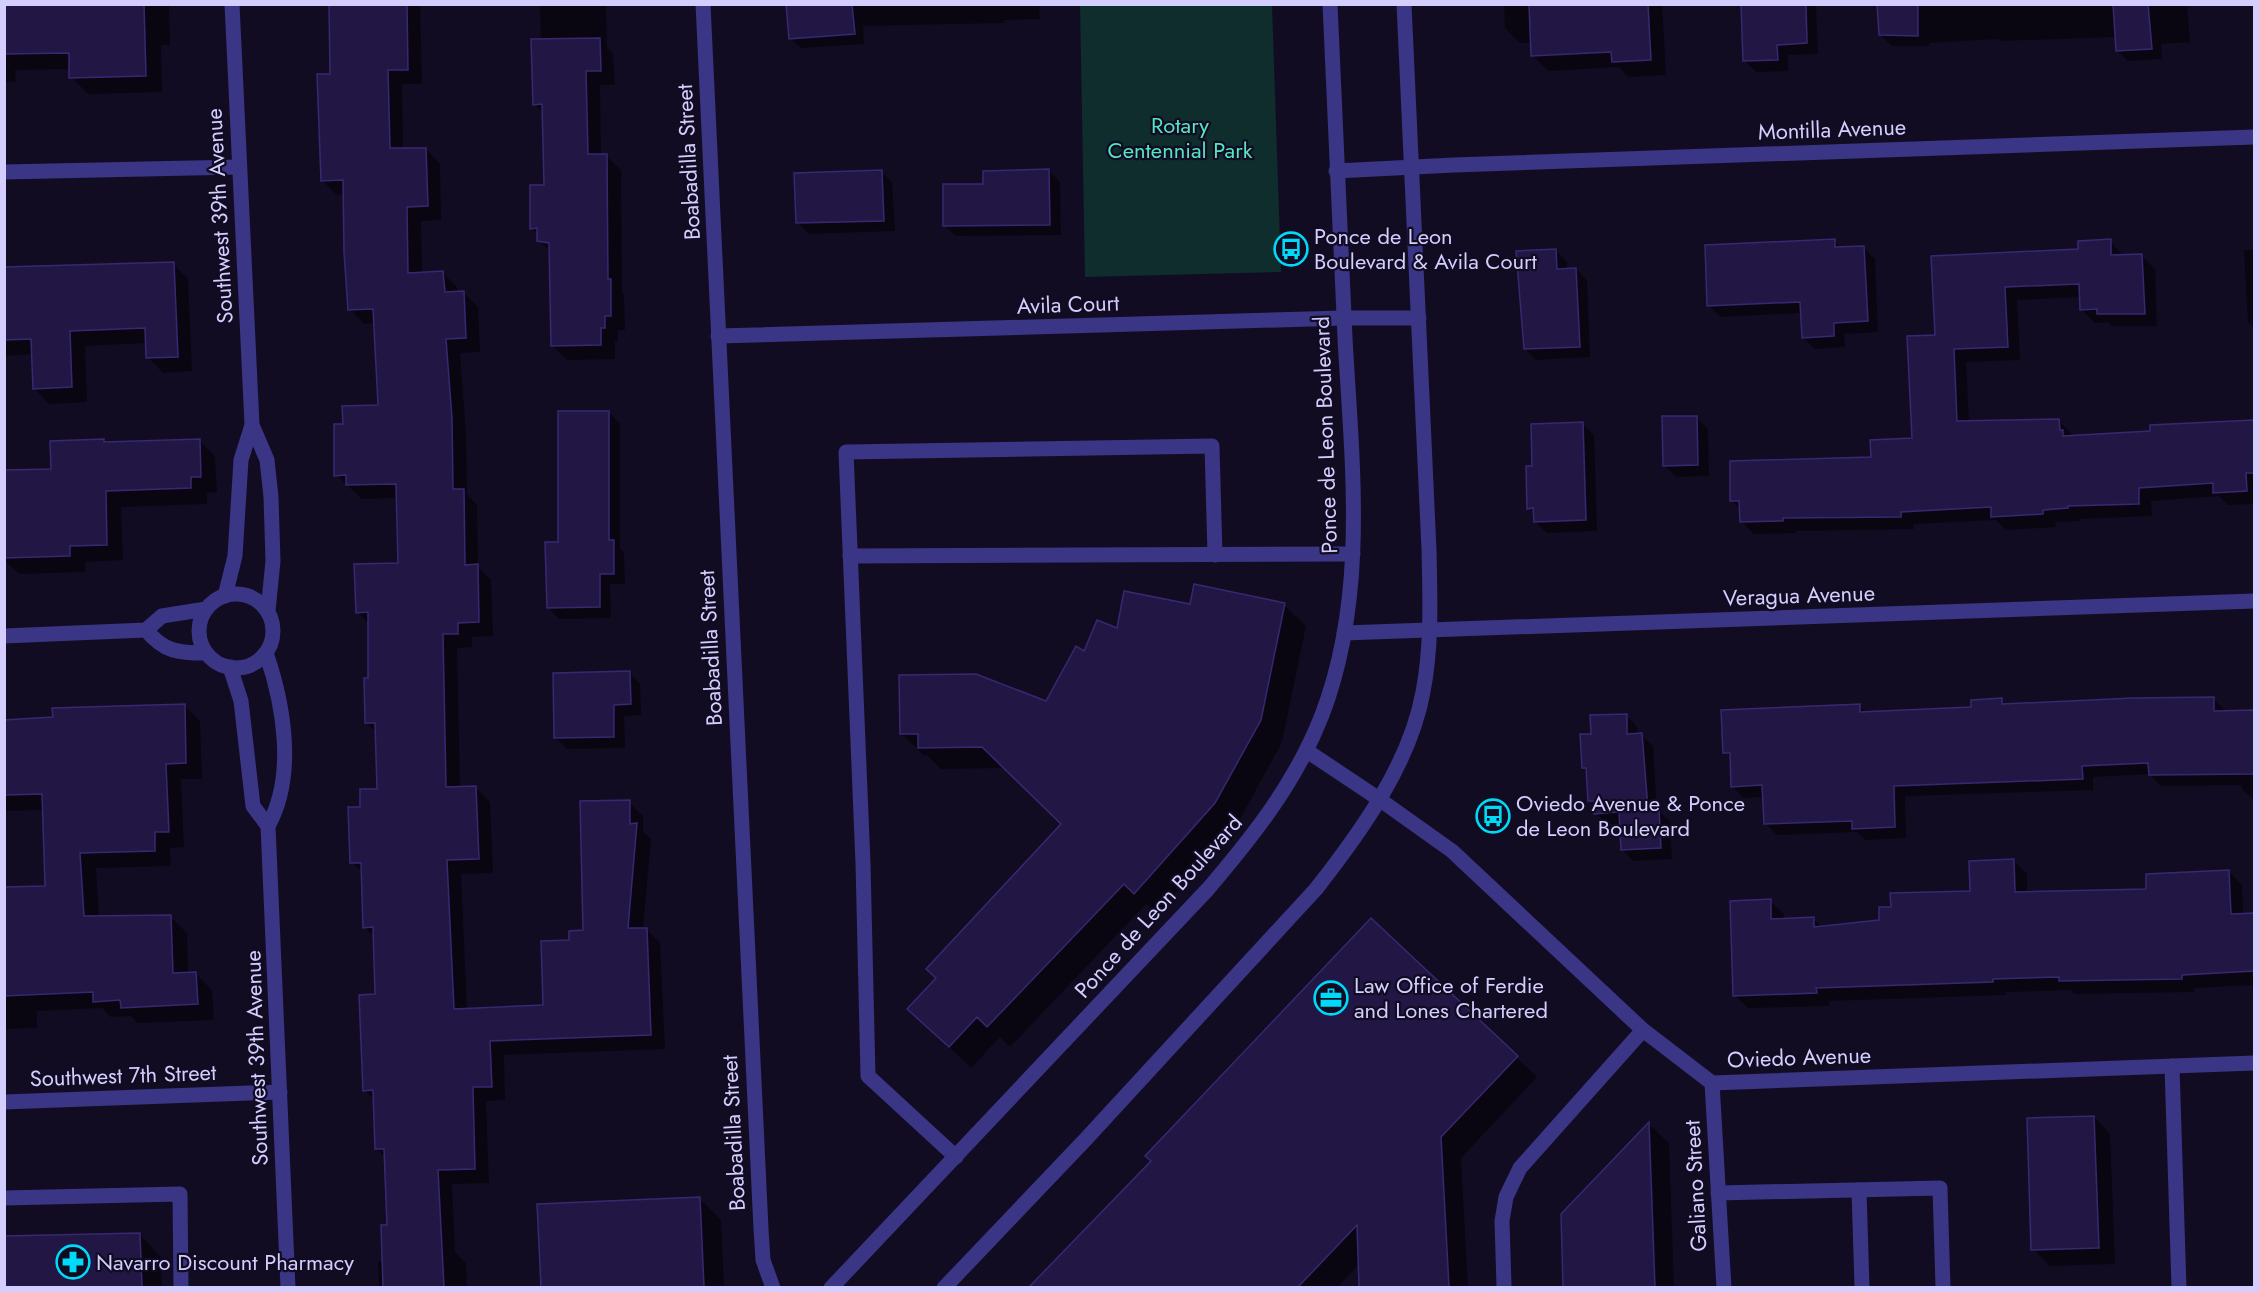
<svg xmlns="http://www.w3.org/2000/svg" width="2259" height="1292" font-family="Jost,sans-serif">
  <rect width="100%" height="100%" fill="#110c22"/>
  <path fill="#0f2d2c" d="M 1080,5 L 1272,5 L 1281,272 L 1085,277 Z"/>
  <g fill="#0007">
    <path d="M 4,4 L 169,4 L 170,45 L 161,45 L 162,92 L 88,94 L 71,77 L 71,69 L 15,70 L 16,82 L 4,82 Z"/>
    <path d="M 330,4 L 420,4 L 422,84 L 402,84 L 403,150 L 426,149 L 440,164 L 441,220 L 421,221 L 422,273 L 443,273 L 457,287 L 458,293 L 464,293 L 478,307 L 480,352 L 460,353 L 466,433 L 467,494 L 477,505 L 478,567 L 491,580 L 493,636 L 472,637 L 472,647 L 457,648 L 460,788 L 476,788 L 490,802 L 493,873 L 461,874 L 467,1010 L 545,1006 L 571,941 L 584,932 L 629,802 L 643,816 L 643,832 L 651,839 L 643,929 L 646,929 L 660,943 L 665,1049 L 504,1055 L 505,1100 L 486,1101 L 489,1183 L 452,1184 L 455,1252 L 466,1263 L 467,1288 L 379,1288 L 378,1261 L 384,1261 L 388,1226 L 386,1158 L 377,1149 L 375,1100 L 364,1090 L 377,996 L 375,937 L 364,927 L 363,873 L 352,862 L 362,808 L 378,790 L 377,733 L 367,723 L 370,679 L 370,625 L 357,612 L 400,564 L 398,498 L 362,499 L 336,475 L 344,426 L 379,407 L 375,323 L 364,324 L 350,309 L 344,194 L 337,195 L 322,180 L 332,75 Z"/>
    <path d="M 540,4 L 606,4 L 607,47 L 613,54 L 615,85 L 600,85 L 601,156 L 606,156 L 621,170 L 622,292 L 624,295 L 625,330 L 618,330 L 618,341 L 615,341 L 615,359 L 567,360 L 552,345 L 551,252 L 538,240 L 538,235 L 532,228 L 545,187 L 544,114 L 534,104 L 541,41 Z"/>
    <path d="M 788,4 L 1039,4 L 1040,19 L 1004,20 L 1004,23 L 863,26 L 864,44 L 801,48 L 790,38 Z"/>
    <path d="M 1504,4 L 1662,4 L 1666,75 L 1628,77 L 1619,67 L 1548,71 L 1532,55 L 1532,43 L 1520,43 L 1505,28 Z"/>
    <path d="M 1743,4 L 1816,4 L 1818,54 L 1788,55 L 1788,71 L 1756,72 L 1745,61 Z"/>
    <path d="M 1879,4 L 2187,4 L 2190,42 L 2161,44 L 2162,59 L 2128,61 L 2117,50 L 2116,37 L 2000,41 L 1998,39 L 1929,43 L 1929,46 L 1892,46 L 1880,35 Z"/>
    <path d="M 881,171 L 892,183 L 895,231 L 809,234 L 798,223 Z"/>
    <path d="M 1049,171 L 1060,182 L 1061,235 L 955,236 L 944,225 L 984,186 Z"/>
    <path d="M 1834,241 L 1842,249 L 1864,248 L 1875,259 L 1878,332 L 1844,334 L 1845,347 L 1815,349 L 1803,338 L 1802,313 L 1720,317 L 1709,305 Z"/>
    <path d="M 2110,241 L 2123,256 L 2142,256 L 2155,269 L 2157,326 L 2112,326 L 2108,322 L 2095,323 L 2082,310 L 2081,297 L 2017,300 L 2020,360 L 1966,362 L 1969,423 L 2059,421 L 2072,434 L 2072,437 L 2151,433 L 2151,427 L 2254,421 L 2254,504 L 2228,505 L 2219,496 L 2151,501 L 2152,516 L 2080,519 L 2080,521 L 2055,522 L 2056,527 L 2006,530 L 1996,520 L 1913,524 L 1914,529 L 1796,531 L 1796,533 L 1754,534 L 1741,521 L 1741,510 L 1731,500 L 1873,459 L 1913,439 L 1936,336 L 1932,257 L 2080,250 Z"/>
    <path d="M 1555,250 L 1567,262 L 1567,270 L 1576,269 L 1587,281 L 1590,357 L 1536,360 L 1525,349 Z"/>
    <path d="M 2244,250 L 2254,250 L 2254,328 L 2248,322 Z"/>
    <path d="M 4,264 L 10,268 L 173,264 L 188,279 L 192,371 L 163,373 L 148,357 L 147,343 L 85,346 L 87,402 L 49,404 L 34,388 L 33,354 L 4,356 Z"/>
    <path d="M 608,412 L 620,423 L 620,548 L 624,553 L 625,584 L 610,584 L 611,618 L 559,619 L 548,607 L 560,543 Z"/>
    <path d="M 1696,417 L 1708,429 L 1709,476 L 1676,477 L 1664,465 Z"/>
    <path d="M 1583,424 L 1594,435 L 1597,531 L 1547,533 L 1535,522 L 1535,515 L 1529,508 L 1534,467 Z"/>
    <path d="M 104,440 L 106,443 L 199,440 L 215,456 L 217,492 L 207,493 L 207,504 L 121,507 L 123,560 L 85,562 L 85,572 L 19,574 L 4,560 L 4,471 L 53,470 Z"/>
    <path d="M 1284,605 L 1306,626 L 1282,742 L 1237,825 L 1157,914 L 1146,904 L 1010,1047 L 1000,1037 L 971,1068 L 931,1030 L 938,979 L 1063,824 L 1005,768 L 941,769 L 927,755 L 923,755 L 901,733 L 1046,703 L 1084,653 L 1118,631 L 1191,606 Z"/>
    <path d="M 629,672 L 640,684 L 641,715 L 624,716 L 625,748 L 567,749 L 556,738 Z"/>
    <path d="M 2213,699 L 2225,710 L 2225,712 L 2254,711 L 2254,800 L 2242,789 L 2241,785 L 2161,786 L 2150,774 L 2093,777 L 2093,790 L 1905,796 L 1906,838 L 1865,840 L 1857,832 L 1777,835 L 1766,824 L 1764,797 L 1744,798 L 1733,787 L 1732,759 L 1725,752 L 1859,705 L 1868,714 L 1973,709 L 2001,700 L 2007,705 Z"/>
    <path d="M 184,705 L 200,721 L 202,779 L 181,779 L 184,847 L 170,848 L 171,866 L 96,868 L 99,917 L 171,917 L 187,933 L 188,974 L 196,974 L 212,990 L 214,1020 L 138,1023 L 131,1016 L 111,1017 L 102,1008 L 37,1011 L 37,1028 L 4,1029 L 4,889 L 47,888 L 44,810 L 4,811 L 4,721 L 54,719 Z"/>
    <path d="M 1626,715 L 1637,727 L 1638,735 L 1641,735 L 1653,746 L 1657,810 L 1670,821 L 1672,859 L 1633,861 L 1622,849 L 1621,824 L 1607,824 L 1596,813 L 1596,807 L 1589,800 L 1588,773 L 1583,768 L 1592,736 Z"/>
    <path d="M 2013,860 L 2027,874 L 2027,893 L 2148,890 L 2229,872 L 2242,885 L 2243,915 L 2254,915 L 2254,998 L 2252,985 L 2194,988 L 2194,992 L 2074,994 L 2070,990 L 2006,992 L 2006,995 L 1829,1001 L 1829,1006 L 1748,1008 L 1734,995 L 1770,901 L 1784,914 L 1784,920 L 1814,919 L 1822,927 L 1880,921 L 1893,908 L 1971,892 Z"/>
    <path d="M 1371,920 L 1537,1077 L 1461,1158 L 1468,1288 L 1361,1288 L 1360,1263 L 1337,1288 L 1031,1288 L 1153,1162 Z"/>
    <path d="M 2094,1117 L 2110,1134 L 2115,1264 L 2050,1266 L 2033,1249 Z"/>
    <path d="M 1649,1124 L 1669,1143 L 1674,1288 L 1515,1288 L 1564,1287 L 1562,1215 Z"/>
    <path d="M 700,1199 L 721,1220 L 724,1288 L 542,1288 L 539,1205 Z"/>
    <path d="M 139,1234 L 160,1256 L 162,1288 L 4,1288 L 4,1237 Z"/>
  </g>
  <g fill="#221744" stroke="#382871" stroke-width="1.5">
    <path d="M 4,4 L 144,4 L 146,76 L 69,78 L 69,53 L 4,54 Z"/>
    <path d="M 329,4 L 407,4 L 408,70 L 388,70 L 390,148 L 426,148 L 428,206 L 407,207 L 408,273 L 443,271 L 445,292 L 464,291 L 466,338 L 446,339 L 452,418 L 453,489 L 464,489 L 465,565 L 478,564 L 479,622 L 458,623 L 458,634 L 443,634 L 446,787 L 476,786 L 479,859 L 447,860 L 454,1009 L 543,1005 L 541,941 L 569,940 L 569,931 L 583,930 L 580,801 L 630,800 L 630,824 L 637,823 L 628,928 L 647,928 L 651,1035 L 490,1041 L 492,1087 L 473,1087 L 475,1169 L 438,1170 L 444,1287 L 383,1287 L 381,1225 L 387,1225 L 384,1149 L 375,1149 L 373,1090 L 363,1091 L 359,995 L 375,994 L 373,927 L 363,928 L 361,863 L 350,863 L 348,807 L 360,807 L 360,789 L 377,789 L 375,723 L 365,723 L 364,678 L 368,678 L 368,612 L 356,613 L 354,564 L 398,563 L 396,484 L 346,485 L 346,475 L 334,476 L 334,424 L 343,424 L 342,406 L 378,405 L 373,309 L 348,310 L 344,252 L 343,180 L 321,181 L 317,74 L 330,74 Z"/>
    <path d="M 786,4 L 852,4 L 855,34 L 789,39 Z"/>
    <path d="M 1529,4 L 1648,4 L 1651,60 L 1612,62 L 1611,52 L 1531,56 Z"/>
    <path d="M 1741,4 L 1806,4 L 1807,43 L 1777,45 L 1778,60 L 1743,61 Z"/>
    <path d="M 1877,4 L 1918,4 L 1918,36 L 1879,35 Z"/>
    <path d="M 2113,4 L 2148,4 L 2152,49 L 2116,51 Z"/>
    <path d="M 600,38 L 601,71 L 586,71 L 588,154 L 607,154 L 608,279 L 611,279 L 611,316 L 605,316 L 605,328 L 601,328 L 601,345 L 551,346 L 549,243 L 537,241 L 537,228 L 530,229 L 530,185 L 544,185 L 542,104 L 533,105 L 531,39 Z"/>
    <path d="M 1049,169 L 1050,225 L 943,226 L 943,184 L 983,184 L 983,171 Z"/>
    <path d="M 882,170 L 884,221 L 796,223 L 794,173 Z"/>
    <path d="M 1835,239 L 1835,247 L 1864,246 L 1868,321 L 1834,323 L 1834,336 L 1802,338 L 1800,302 L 1707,306 L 1705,245 Z"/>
    <path d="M 2111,239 L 2111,255 L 2142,254 L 2145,314 L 2097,314 L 2097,309 L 2080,310 L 2079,284 L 2005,287 L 2008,347 L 1954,349 L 1957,421 L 2059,419 L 2060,430 L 2063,430 L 2063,436 L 2150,431 L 2150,425 L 2254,420 L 2254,473 L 2246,473 L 2247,491 L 2213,493 L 2213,483 L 2139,488 L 2139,504 L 2068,506 L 2068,508 L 2043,510 L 2043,514 L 1991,517 L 1991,507 L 1901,512 L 1901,517 L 1783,518 L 1783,521 L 1740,522 L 1739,501 L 1730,501 L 1730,461 L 1871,457 L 1870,440 L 1912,438 L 1907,336 L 1935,335 L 1931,256 L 2078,249 L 2078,241 Z"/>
    <path d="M 1556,249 L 1557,269 L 1576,268 L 1580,347 L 1524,349 L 1516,251 Z"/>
    <path d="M 174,262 L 178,357 L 146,358 L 145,328 L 70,331 L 72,387 L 33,389 L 31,339 L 4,340 L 4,267 Z"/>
    <path d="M 558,411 L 609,411 L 609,540 L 614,540 L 614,574 L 600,574 L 600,607 L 547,608 L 545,542 L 558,542 Z"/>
    <path d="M 1662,416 L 1697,416 L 1698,465 L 1663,466 Z"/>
    <path d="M 1583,422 L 1586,520 L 1534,522 L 1533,508 L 1527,509 L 1526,466 L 1532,466 L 1531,424 Z"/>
    <path d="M 104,439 L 104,442 L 200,439 L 201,477 L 191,477 L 191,488 L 106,491 L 107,545 L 70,546 L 70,556 L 4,558 L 4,470 L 51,469 L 50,441 Z"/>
    <path d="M 1194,584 L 1285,603 L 1261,720 L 1215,803 L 1134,894 L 1124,884 L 987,1027 L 977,1017 L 949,1047 L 907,1009 L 936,978 L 926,969 L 1061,824 L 982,747 L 918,748 L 918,734 L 900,734 L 899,675 L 976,674 L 1046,701 L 1076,646 L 1084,651 L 1097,620 L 1117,628 L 1124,591 L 1190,604 Z"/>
    <path d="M 630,671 L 631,704 L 614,705 L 614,737 L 554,738 L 553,673 Z"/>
    <path d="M 2214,697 L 2214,711 L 2254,710 L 2254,774 L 2149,775 L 2148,763 L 2082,766 L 2083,779 L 1894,786 L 1895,827 L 1852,829 L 1852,821 L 1764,824 L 1762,785 L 1731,787 L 1730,753 L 1723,753 L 1721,710 L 1860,704 L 1860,712 L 1971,707 L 1971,700 L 2002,698 L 2002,704 L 2133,698 Z"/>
    <path d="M 185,704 L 186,763 L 166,764 L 169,832 L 155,832 L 155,851 L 80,853 L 84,916 L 171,915 L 173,973 L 196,972 L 198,1004 L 121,1008 L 120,1000 L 93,1002 L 93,992 L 4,996 L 4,887 L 45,886 L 42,794 L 4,795 L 4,720 L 53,717 L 52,708 Z"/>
    <path d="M 1627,714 L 1627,734 L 1642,733 L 1648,809 L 1659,808 L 1661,848 L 1621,850 L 1619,812 L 1594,814 L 1594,801 L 1588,801 L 1586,768 L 1582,768 L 1580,734 L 1591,734 L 1590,715 Z"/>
    <path d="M 2014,859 L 2015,892 L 2146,889 L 2146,874 L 2229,870 L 2231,914 L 2254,913 L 2254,971 L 2182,975 L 2182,979 L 2059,981 L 2059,977 L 1993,979 L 1993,982 L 1816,988 L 1817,993 L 1733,996 L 1730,901 L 1771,899 L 1771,919 L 1814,917 L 1814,927 L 1879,920 L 1879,907 L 1891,907 L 1890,893 L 1970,891 L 1969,861 Z"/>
    <path d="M 1371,918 L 1518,1056 L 1441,1137 L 1449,1287 L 1359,1287 L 1357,1225 L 1298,1287 L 1029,1287 L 1151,1161 L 1145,1156 Z"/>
    <path d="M 2094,1116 L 2099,1248 L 2031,1250 L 2027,1118 Z"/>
    <path d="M 1649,1122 L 1655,1287 L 1563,1287 L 1561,1214 Z"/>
    <path d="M 700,1197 L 704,1287 L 541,1287 L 537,1204 Z"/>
    <path d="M 140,1233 L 142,1287 L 4,1287 L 4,1236 Z"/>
  </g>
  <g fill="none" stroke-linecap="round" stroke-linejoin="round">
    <g stroke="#3a3584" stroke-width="15">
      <path d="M 232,4 L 252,425 L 267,460 L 271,497 L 273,561 L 268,611"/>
      <path d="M 703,4 L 761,1229 L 763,1260 L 773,1288"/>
      <path d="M 1336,171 L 1454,165 L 2254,137"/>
      <path d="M 4,172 L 239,167"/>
      <path d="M 718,336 L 1344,318 L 1419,318"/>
      <path d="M 850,556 L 1353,554"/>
      <circle cx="236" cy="631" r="37"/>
      <path d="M 225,596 L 235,556 L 241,460 L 252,425"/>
      <path d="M 146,630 C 164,652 179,653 205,653"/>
      <path d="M 1344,633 L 2254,601"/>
      <path d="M 4,636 L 146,630 L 162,616 L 206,609"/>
      <path d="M 266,653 C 284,705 296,776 268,826 L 288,1288"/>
      <path d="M 230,667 L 241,701 L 253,806 L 268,826"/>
      <path d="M 1307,751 L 1379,799 L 1452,851 L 1643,1030 L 1712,1083 L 2254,1063"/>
      <path d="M 2172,1066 L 2179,1288"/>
      <path d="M 1712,1083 L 1724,1288"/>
      <path d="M 4,1102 L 280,1092"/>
      <path d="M 956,1157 L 868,1076 L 863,863 L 846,452 L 1212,446 L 1215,555"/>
      <path d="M 1859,1190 L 1862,1288"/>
      <path d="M 1718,1193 L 1940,1188 L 1943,1288"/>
      <path d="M 4,1198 L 180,1194 L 181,1288"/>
      <path d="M 1504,1286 L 1502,1221 L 1506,1197 L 1520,1168 L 1643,1030"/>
      <path d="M 831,1288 L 1208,889 C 1254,835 1296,782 1322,715 C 1368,595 1352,464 1345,338 C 1340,227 1334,116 1330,4"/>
      <path d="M 944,1288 L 1085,1140 L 1316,889 C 1360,833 1410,764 1423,692 C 1432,645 1430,598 1429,550 L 1404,4"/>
    </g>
  </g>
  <defs>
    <symbol id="bus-ring" viewBox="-11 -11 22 22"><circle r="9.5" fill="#110c22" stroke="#00daf9" stroke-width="1.5"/><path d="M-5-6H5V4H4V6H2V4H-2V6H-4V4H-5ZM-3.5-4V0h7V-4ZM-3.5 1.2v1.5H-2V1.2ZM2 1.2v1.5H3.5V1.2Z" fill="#00daf9"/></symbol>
    <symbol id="office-ring" viewBox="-11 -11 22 22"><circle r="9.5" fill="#110c22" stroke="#00daf9" stroke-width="1.5"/><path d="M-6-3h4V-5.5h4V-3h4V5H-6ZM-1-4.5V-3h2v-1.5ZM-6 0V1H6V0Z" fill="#00daf9"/></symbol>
    <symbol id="pharmacy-ring" viewBox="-11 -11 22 22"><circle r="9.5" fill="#110c22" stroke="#00daf9" stroke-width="1.5"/><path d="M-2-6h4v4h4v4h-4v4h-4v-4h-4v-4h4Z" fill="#00daf9"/></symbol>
  </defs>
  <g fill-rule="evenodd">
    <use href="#bus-ring" x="1272" y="230" width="38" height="38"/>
    <use href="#bus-ring" x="1474" y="797" width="38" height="38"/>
    <use href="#office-ring" x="1312" y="979" width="38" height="38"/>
    <use href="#pharmacy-ring" x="54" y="1243" width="38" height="38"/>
  </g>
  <g text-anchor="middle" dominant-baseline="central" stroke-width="4.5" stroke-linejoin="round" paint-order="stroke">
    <g font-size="22" fill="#54e5c4" stroke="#110c22">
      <text x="1180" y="125">Rotary<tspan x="1180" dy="25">Centennial Park</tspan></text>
    </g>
    <g font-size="22" fill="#d4ceff" stroke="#110c22">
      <text transform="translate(1832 129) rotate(-2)">Montilla Avenue</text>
      <text transform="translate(688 162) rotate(-93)">Boabadilla Street</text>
      <text transform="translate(219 216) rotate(-93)">Southwest 39th Avenue</text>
      <text transform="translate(1068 304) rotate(-2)">Avila Court</text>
      <text transform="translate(1325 435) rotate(-92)">Ponce de Leon Boulevard</text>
      <text transform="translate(1799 595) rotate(-2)">Veragua Avenue</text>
      <text transform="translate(710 648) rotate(-93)">Boabadilla Street</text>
      <text transform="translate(1158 906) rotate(-48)">Ponce de Leon Boulevard</text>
      <text transform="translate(1799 1057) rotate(-2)">Oviedo Avenue</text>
      <text transform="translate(256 1058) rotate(-92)">Southwest 39th Avenue</text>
      <text transform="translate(123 1075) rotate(-2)">Southwest 7th Street</text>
      <text transform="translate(733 1133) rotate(-93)">Boabadilla Street</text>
      <text transform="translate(1695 1186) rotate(-93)">Galiano Street</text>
    </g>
    <g font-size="22" fill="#d4ceff" stroke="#110c22" text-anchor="start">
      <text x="1314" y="236">Ponce de Leon<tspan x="1314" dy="25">Boulevard &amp; Avila Court</tspan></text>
      <text x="1516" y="803">Oviedo Avenue &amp; Ponce<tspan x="1516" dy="25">de Leon Boulevard</tspan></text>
      <text x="1354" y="985">Law Office of Ferdie<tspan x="1354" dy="25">and Lones Chartered</tspan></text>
      <text x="96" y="1262">Navarro Discount Pharmacy</text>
    </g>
  </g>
  <rect width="2259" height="1292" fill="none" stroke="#d4ceff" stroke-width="12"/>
</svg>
